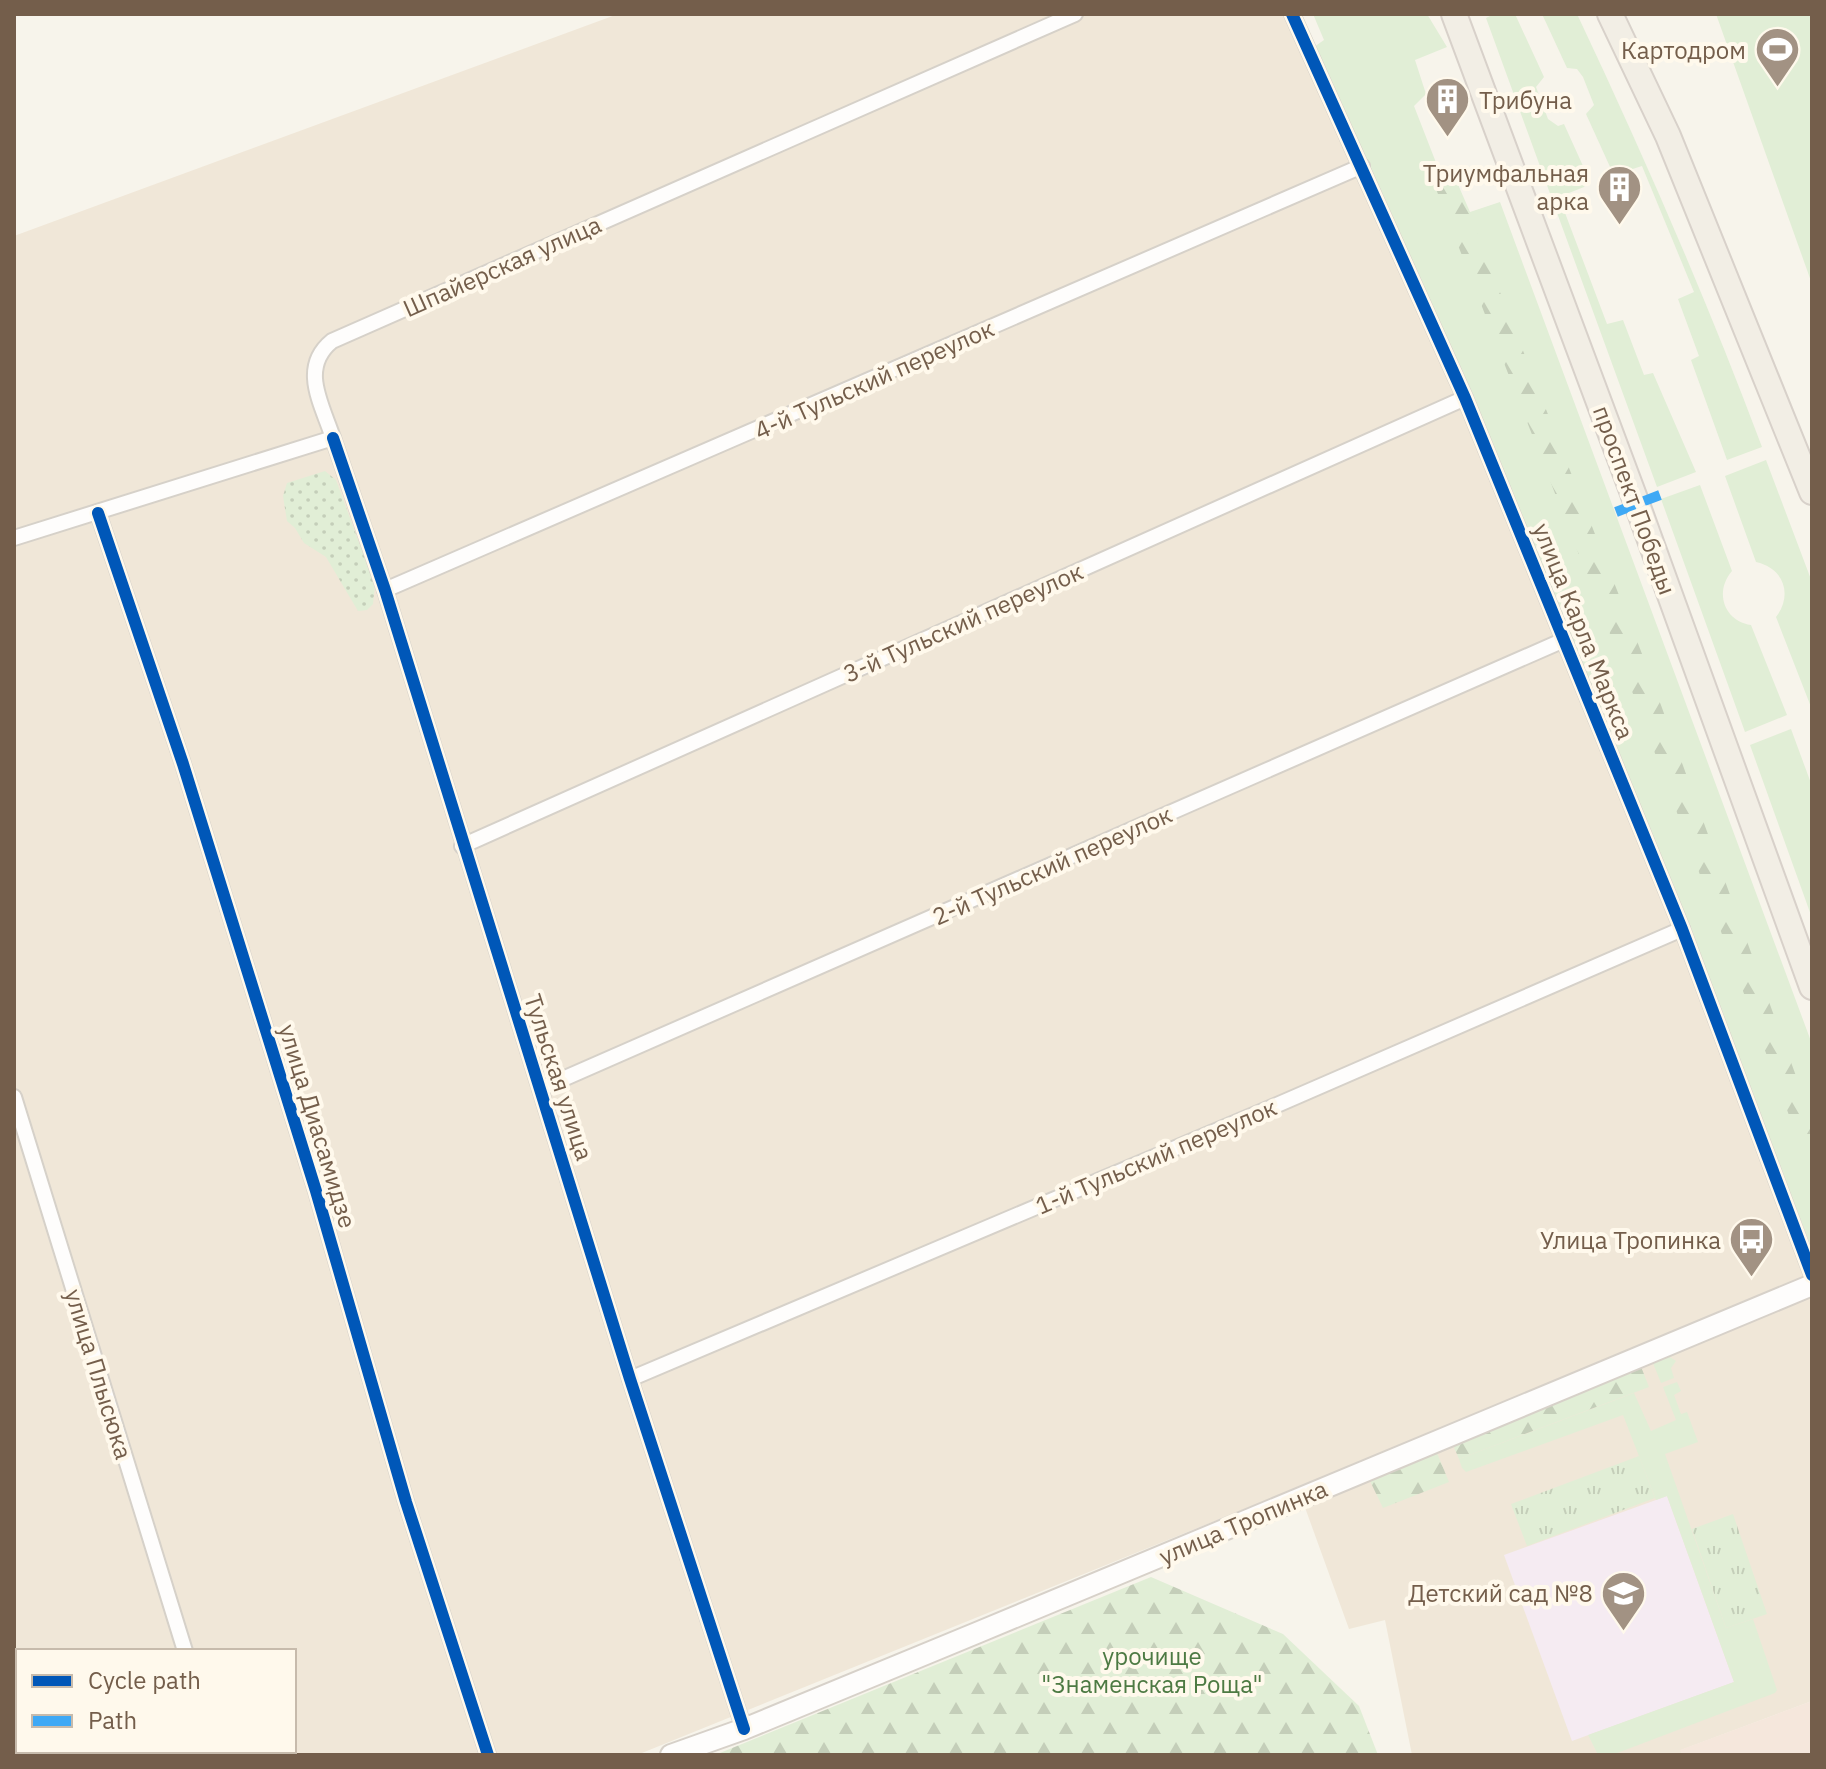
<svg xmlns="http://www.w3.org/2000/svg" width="1826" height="1769" font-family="'IBM Plex Sans',sans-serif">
  <defs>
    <pattern id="forest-firs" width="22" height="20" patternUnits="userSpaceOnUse" patternTransform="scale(2)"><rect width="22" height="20" fill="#e1eed6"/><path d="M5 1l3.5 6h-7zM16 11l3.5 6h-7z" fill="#c4ceb9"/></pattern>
    <pattern id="park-tufts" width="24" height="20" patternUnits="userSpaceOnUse" patternTransform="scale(2)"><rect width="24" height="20" fill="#e1eed6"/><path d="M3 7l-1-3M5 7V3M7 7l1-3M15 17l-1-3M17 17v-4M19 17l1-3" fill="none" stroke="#c4ceb9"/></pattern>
    <pattern id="garden-dots" width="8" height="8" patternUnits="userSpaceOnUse" patternTransform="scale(2)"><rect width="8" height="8" fill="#e1eed6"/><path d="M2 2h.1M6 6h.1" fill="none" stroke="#c4ceb9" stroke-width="1.8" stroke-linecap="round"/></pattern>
  </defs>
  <rect width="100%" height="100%" fill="#f7f4eb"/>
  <g fill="#f0e7d8" fill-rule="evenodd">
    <path d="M 618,14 L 1299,14 L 1812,1250 L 1812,1279 L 637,1755 L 14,1755 L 14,236 ZM 18,1651 L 294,1651 L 294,1751 L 18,1751 Z"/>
    <path d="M 1812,1293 L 1812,1701 L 1681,1750 L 1682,1755 L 1412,1755 L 1385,1620 L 1349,1629 L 1303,1502 Z"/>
  </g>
  <path fill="#f5e7dc" d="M 1812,1701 L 1812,1755 L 1682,1755 L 1680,1750 Z"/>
  <path fill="#f5ebf2" d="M 1667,1496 L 1734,1682 L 1572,1741 L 1504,1555 Z"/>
  <g fill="#e1eed6">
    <path d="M 1313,14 L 1427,14 L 1447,47 L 1415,60 L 1426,94 L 1414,106 L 1442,178 L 1456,180 L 1470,212 L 1500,202 L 1812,1044 L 1812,1249 L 1613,738 L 1314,47 L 1324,40 Z"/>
    <path d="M 1494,14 L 1515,14 L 1544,77 L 1536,87 L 1548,119 L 1558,126 L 1564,124 L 1588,177 L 1588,181 L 1584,187 L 1559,197 L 1607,324 L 1623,320 L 1644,375 L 1653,373 L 1696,472 L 1657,487 L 1486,18 Z"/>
    <path d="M 1542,14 L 1577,14 C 1644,156 1707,300 1762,447 L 1727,460 L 1691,360 L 1699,356 L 1678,299 L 1694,292 L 1642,166 L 1617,174 L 1611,169 L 1586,114 L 1594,105 L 1583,77 L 1577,69 L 1567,68 Z"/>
    <path d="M 1716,14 L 1812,14 L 1812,284 Z"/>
    <path d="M 1766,460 L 1812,582 L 1811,707 L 1776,617 C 1793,595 1784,568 1756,562 L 1725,476 Z"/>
    <path d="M 1700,485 L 1732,571 C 1714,592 1724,621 1751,625 L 1787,715 L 1745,732 L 1661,499 Z"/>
    <path d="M 1791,729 L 1812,786 L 1812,918 L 1750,745 Z"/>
    <path d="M 1668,1356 L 1676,1361 L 1671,1368 L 1674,1378 L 1661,1383 L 1653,1363 Z"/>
    <path d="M 1677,1382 L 1681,1391 L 1674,1395 L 1681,1414 L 1687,1412 L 1698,1442 L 1665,1454 L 1726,1628 L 1753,1619 L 1777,1690 L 1775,1693 L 1612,1755 L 1598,1755 L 1588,1735 L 1734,1682 L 1667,1496 L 1656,1500 L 1623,1415 L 1466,1472 L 1462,1468 L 1459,1459 L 1634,1393 L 1651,1431 L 1676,1420 L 1663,1387 Z"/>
  </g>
  <g fill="url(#forest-firs)">
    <path d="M 1442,178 L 1456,180 L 1646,664 L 1812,1120 L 1811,1150 L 1800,1145 L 1626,675 L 1436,189 Z"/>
    <path d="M 1640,1364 L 1649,1387 L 1459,1459 L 1450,1438 Z"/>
    <path d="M 1437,1453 L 1449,1482 L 1383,1508 L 1370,1481 Z"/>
    <path d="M 1151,1577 L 1283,1634 L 1359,1706 L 1378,1755 L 715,1755 Z"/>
  </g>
  <g fill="url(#park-tufts)">
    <path d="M 1639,1456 L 1655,1498 L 1527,1546 L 1511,1504 Z"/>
    <path d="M 1733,1514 L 1767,1614 L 1726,1628 L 1692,1529 Z"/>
  </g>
  <path fill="url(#garden-dots)" d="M 325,471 L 336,480 L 375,586 L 373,604 L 367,610 L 358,611 L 326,557 L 304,543 L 295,528 L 287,521 L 283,496 L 287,483 Z"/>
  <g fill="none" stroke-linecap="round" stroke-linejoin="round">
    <defs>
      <g id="street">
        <path d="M 1292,14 L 1465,398 L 1682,929 L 1812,1275"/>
        <path d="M 333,438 L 385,590 L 630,1379 L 744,1729"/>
        <path d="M 98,513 L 183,764 L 316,1191 L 406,1502 L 488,1755"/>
        <path d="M 14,538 L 333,438 C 322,404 299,368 332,341 L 1075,14"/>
        <path d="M 385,590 L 1362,166"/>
        <path d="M 462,846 L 1465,398"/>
        <path d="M 540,1089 L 1564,640"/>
        <path d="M 14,1097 L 185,1651"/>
        <path d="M 630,1379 L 1270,1108 L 1682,929"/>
        <path d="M 217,1751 L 218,1755"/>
      </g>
      <path id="secondary" d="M 671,1755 L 744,1729 L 979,1632 L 1812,1285"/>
      <g id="primary">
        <path d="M 1454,14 L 1637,504 L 1812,987"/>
        <path d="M 1610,14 L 1668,136 L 1812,492"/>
      </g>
    </defs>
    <use href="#street" stroke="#d6d1c9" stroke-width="18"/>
    <use href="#secondary" stroke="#d7d1c9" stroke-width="24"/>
    <use href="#primary" stroke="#d8d1ca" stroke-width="28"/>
    <use href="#street" stroke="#fefdfc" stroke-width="14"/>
    <use href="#secondary" stroke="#fefdfc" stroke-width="20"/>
    <use href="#primary" stroke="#f2eee5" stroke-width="24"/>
    <path stroke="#3fa9f5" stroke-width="10" stroke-dasharray="20 10" stroke-linecap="butt" d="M 1616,512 L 1660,495"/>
    <defs>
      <g id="cycleway">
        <path d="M 1292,14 L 1465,398 L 1682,929 L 1812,1275"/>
        <path d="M 333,438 L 385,590 L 630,1379 L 744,1729"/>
        <path d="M 98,513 L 183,764 L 316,1191 L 406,1502 L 488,1755"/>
      </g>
    </defs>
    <use href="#cycleway" stroke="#fff9ec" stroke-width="17"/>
    <use href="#cycleway" stroke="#0057b8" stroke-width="12"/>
  </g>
  <defs>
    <symbol id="stadium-pin" viewBox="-11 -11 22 30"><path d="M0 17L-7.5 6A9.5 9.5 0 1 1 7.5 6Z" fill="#a29283" stroke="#fff9ec"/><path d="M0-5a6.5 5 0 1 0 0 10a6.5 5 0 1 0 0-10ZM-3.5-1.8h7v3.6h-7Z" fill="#fff"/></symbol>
    <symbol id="building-pin" viewBox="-11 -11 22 30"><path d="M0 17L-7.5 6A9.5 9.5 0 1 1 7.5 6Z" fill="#a29283" stroke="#fff9ec"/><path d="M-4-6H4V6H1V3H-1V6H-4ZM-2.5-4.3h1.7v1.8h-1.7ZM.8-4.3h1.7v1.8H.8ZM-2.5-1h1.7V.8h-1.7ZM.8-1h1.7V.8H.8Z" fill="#fff"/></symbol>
    <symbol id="bus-pin" viewBox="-11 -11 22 30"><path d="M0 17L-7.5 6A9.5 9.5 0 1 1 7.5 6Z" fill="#a29283" stroke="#fff9ec"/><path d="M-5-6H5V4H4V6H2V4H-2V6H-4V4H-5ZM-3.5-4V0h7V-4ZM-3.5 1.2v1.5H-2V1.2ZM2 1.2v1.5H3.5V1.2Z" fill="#fff"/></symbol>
    <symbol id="school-pin" viewBox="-11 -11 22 30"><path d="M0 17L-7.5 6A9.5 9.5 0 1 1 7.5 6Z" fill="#a29283" stroke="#fff9ec"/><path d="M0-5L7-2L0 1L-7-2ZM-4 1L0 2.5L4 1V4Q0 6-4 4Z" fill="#fff"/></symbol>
  </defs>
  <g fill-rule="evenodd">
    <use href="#stadium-pin" x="1752" y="24" width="51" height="69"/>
    <use href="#building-pin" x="1422" y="74" width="51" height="69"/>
    <use href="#building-pin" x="1594" y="162" width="51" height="69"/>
    <use href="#bus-pin" x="1726" y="1214" width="51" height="69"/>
    <use href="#school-pin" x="1598" y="1568" width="51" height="69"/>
  </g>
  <g text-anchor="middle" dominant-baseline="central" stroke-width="8" stroke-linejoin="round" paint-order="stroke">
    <g font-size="24" fill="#745e4b" stroke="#fff9ec" text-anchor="end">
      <text x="1746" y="50">Картодром</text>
      <text x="1479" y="100" text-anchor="start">Трибуна</text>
      <text x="1589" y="173">Триумфальная<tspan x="1589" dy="28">арка</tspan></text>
      <text x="1721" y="1240">Улица Тропинка</text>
      <text x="1593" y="1593">Детский сад №8</text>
    </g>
    <g font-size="24" fill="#745e4b" stroke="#fff9ec">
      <text transform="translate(502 266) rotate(-24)">Шпайерская улица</text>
      <text transform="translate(874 379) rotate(-24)">4-й Тульский переулок</text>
      <text transform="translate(1635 500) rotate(70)">проспект Победы</text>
      <text transform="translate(963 622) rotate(-24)">3-й Тульский переулок</text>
      <text transform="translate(1584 631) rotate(68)">улица Карла Маркса</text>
      <text transform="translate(1052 865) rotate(-24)">2-й Тульский переулок</text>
      <text transform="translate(559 1077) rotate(72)">Тульская улица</text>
      <text transform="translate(318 1126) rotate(73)">улица Диасамидзе</text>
      <text transform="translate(1156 1156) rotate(-23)">1-й Тульский переулок</text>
      <text transform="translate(99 1374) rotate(73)">улица Плысюка</text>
      <text transform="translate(1243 1522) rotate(-23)">улица Тропинка</text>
    </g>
    <g font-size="24" fill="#4d7a43" stroke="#fff9ec">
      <text x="1152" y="1656">урочище<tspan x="1152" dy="28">"Знаменская Роща"</tspan></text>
    </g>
  </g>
  <rect width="1826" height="1769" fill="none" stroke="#745e4b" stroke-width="32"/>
  <rect x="16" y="1649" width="280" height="104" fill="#fff9ec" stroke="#c7bbac" stroke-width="2"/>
  <rect x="32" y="1675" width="40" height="12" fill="#0057b8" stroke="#c7bbac" stroke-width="2"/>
  <text x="88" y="1689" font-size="24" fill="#745e4b">Cycle path</text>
  <rect x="32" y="1715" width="40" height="12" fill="#3fa9f5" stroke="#c7bbac" stroke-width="2"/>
  <text x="88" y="1729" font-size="24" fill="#745e4b">Path</text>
</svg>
